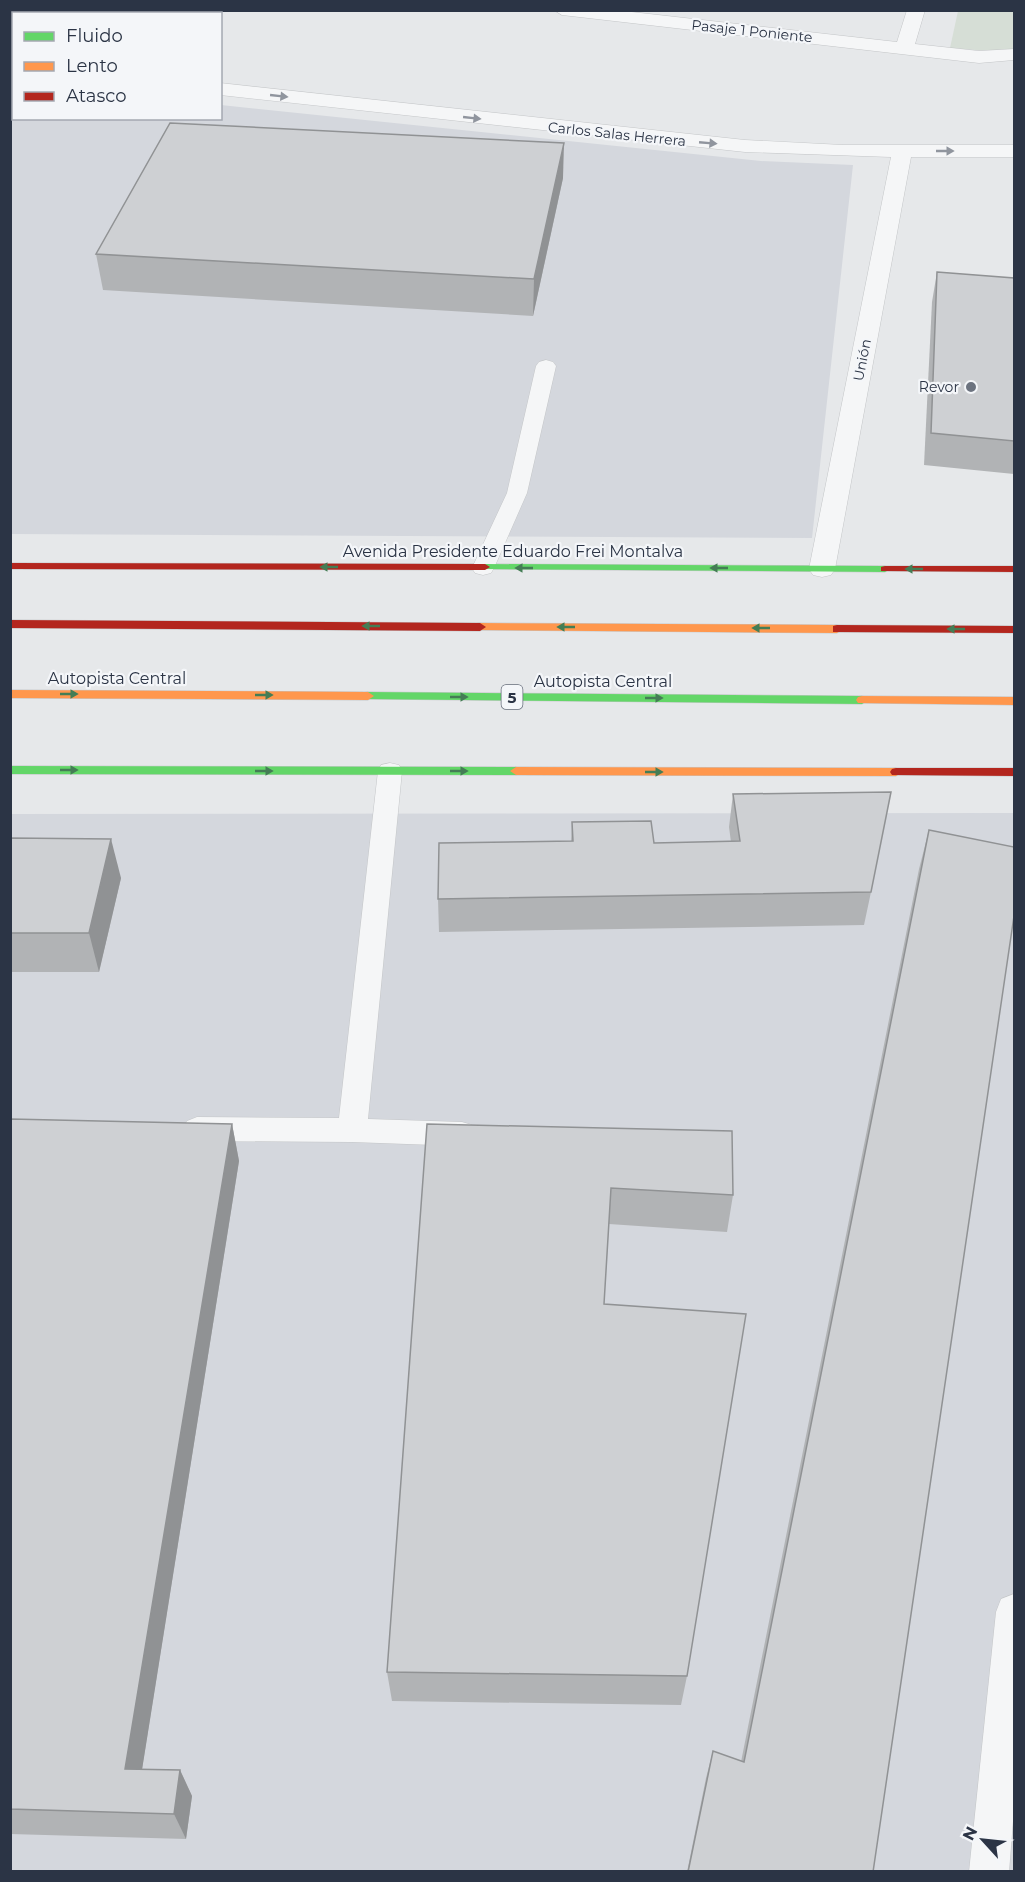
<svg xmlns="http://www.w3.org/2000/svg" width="1025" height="1882" font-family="Montserrat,sans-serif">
  <rect width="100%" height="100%" fill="#e6e8ea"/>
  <g fill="#d4d7dd">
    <path d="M 11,83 L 13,83 L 14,118 L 220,118 L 221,105 L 761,161 L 853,165 L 812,538 L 11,534 Z"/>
    <path d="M 1014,813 L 1014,1871 L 11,1871 L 10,814 Z"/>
  </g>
  <path fill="#d6ded6" d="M 958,11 L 1014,11 L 1014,53 L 950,48 Z"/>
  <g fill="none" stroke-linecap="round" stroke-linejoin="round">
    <defs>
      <g id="lane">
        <path d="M 546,360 L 553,362 L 556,366 L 527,493 L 494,568 L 491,573 L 483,575 L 475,573 L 472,568 L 507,493 L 536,366 L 539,362 Z"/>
        <path d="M 390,763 L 399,765 L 402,771 L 368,1119 L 462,1122 L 472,1125 L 477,1134 L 472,1143 L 462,1146 L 352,1142 L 197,1141 L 187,1137 L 182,1129 L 187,1121 L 197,1117 L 339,1118 L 378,771 L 381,765 Z"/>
        <path d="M 1014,1594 L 1014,1808 L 1009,1872 L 969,1872 L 996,1612 L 1001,1599 Z"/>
      </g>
      <g id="street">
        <path d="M 554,10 L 614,10 L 897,42 L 907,10 L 925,10 L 915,44 L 979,51 L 1014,49 L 1014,60 L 979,63 L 562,15 Z"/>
        <rect x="10" y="60" width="4" height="12"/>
        <path d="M 220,83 L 745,140 L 843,145 L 1014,145 L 1014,157 L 911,157 L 835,569 L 831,575 L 822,577 L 813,575 L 809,569 L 891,157 L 745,152 L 220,95 Z"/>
      </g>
      <g id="fast">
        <path d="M 485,564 L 885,566 L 890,569 L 885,572 L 481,569 L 481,565 Z"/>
        <path d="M 368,692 L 862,696 L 868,700 L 862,704 L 364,699 L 362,696 L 364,693 Z"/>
        <path d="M 10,766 L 516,767 L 522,771 L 516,775 L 10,774 Z"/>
      </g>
      <g id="slow">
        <path d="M 480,623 L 837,625 L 843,629 L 837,633 L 476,630 L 476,624 Z"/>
        <path d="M 10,690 L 368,692 L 374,696 L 368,700 L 10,698 Z"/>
        <path d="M 862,696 L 1014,697 L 1014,705 L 858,703 L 856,700 L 858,697 Z"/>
        <path d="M 516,767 L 896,768 L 902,772 L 896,776 L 516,775 L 510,771 Z"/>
      </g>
      <g id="jam">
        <path d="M 10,563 L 485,564 L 490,567 L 485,570 L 10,569 Z"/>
        <path d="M 885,566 L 1014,566 L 1014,572 L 881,571 L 881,567 Z"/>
        <path d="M 10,620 L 480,623 L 486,627 L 480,631 L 10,628 Z"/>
        <path d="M 837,625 L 1014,626 L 1014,633 L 833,632 L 833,626 Z"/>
        <path d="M 896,768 L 1014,768 L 1014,776 L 892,775 L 890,772 L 892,769 Z"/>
      </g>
    </defs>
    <use href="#lane" stroke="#c4c6c8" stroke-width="1"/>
    <use href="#street" stroke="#c4c6c8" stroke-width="1"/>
    <use href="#fast" stroke="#c4c6c8" stroke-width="1"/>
    <use href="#slow" stroke="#c4c6c8" stroke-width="1"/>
    <use href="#jam" stroke="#c4c6c8" stroke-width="1"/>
    <use href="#lane" fill="#f5f6f7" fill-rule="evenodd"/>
    <use href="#street" fill="#f5f6f7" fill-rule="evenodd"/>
    <use href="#fast" fill="#63d668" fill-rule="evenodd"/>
    <use href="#slow" fill="#ff974d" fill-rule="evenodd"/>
    <use href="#jam" fill="#b3261e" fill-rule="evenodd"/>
  </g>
  <g fill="#b1b3b5">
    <path d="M 563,178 L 533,316 L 103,290 L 96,254 Z"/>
    <path d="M 937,272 L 1014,278 L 1014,474 L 924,465 L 932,302 Z"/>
    <path d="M 733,794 L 871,892 L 864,925 L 439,932 L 438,899 L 571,841 L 572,822 L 654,843 L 731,842 L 729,827 Z"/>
    <path d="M 929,830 L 873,1872 L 687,1872 L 706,1778 L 713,1751 L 741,1762 L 919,869 Z"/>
    <path d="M 10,838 L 121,878 L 99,972 L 10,972 Z"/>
    <path d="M 10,1119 L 232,1124 L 239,1161 L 142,1769 L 180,1770 L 192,1796 L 186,1839 L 10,1834 Z"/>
    <path d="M 427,1124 L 733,1195 L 727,1232 L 609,1224 L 604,1304 L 687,1676 L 681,1705 L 392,1701 L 387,1672 Z"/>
  </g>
  <g fill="#909294">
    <path d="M 564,143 L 563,178 L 533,316 L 534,279 Z"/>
    <path d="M 111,839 L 121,878 L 99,972 L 89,933 Z"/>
    <path d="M 232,1124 L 239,1161 L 138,1795 L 125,1769 Z"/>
    <path d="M 180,1770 L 192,1796 L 186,1839 L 174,1814 Z"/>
  </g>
  <g fill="#ced0d3" stroke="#909294" stroke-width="1.5">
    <path d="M 170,123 L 564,143 L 534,279 L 96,254 Z"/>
    <path d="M 937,272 L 1014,278 L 1014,441 L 931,433 Z"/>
    <path d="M 891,792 L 871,892 L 438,899 L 439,843 L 573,841 L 572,822 L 651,821 L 654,843 L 740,841 L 733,794 Z"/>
    <path d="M 929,830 L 1014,847 L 1014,916 L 873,1872 L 688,1872 L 713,1751 L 744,1762 Z"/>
    <path d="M 10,838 L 111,839 L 89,933 L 10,933 Z"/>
    <path d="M 10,1119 L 232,1124 L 125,1769 L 180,1770 L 174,1814 L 10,1809 Z"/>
    <path d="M 427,1124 L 732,1131 L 733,1195 L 611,1188 L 604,1304 L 746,1314 L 687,1676 L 387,1672 Z"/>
  </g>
  <defs><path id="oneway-solid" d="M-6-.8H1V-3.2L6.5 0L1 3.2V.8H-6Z" transform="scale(1.5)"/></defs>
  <g fill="#90959e">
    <use href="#oneway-solid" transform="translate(279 96) rotate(6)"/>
    <use href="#oneway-solid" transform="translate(472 118) rotate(6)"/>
    <use href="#oneway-solid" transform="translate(708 143) rotate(5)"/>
    <use href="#oneway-solid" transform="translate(945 151)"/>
  </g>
  <g fill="#447d55">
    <use href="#oneway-solid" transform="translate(329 567) rotate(-180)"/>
    <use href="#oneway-solid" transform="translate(524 568) rotate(-180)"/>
    <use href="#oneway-solid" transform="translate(719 568) rotate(-180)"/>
    <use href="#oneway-solid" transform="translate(914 569) rotate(-180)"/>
    <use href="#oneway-solid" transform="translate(371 626) rotate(-180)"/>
    <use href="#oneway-solid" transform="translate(566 627) rotate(-180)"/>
    <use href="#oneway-solid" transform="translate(761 628) rotate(-180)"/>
    <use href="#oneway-solid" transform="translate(956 629) rotate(-180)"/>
    <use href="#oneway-solid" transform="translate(69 694)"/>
    <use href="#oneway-solid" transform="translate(264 695)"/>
    <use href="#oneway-solid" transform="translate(459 697)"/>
    <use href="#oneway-solid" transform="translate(654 698)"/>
    <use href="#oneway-solid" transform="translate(69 770)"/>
    <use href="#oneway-solid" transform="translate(264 771)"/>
    <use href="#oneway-solid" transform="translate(459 771)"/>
    <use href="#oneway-solid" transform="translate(654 772)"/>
  </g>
  <circle fill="#6c737f" stroke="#f4f6f9" stroke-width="2" cx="971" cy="387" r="6"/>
  <g text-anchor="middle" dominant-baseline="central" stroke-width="4.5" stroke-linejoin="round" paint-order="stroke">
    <g font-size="14" fill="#2b3445" stroke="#f4f6f9">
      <text transform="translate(752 31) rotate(6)">Pasaje 1 Poniente</text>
      <text transform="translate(617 134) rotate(6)">Carlos Salas Herrera</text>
      <text transform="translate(862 360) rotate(-79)">Unión</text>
    </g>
    <g font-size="14" fill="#2b3445" stroke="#f4f6f9" text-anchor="end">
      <text x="959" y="387">Revor</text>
    </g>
    <rect fill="#f4f6f9" stroke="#676e7b" stroke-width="1.5" x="501.5" y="685" width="21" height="24" rx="4.5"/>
    <g font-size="15" font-weight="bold" fill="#2b3445">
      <text x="512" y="697">5</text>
    </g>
    <g font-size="16" fill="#2b3445" stroke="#f4f6f9">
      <text x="513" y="551">Avenida Presidente Eduardo Frei Montalva</text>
      <text x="117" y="678">Autopista Central</text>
      <text x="603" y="681">Autopista Central</text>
    </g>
  </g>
  <rect width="1025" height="1882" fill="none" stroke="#2b3445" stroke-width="24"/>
  <rect x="12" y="12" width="210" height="108" fill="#f4f6f9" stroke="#a4a8b1" stroke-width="1.5"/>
  <rect x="24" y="32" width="30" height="9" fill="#63d668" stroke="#a4a8b1" stroke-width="1.5"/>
  <text x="66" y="42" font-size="18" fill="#2b3445">Fluido</text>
  <rect x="24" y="62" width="30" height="9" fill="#ff974d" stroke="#a4a8b1" stroke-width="1.5"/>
  <text x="66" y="72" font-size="18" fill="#2b3445">Lento</text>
  <rect x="24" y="92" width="30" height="9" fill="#b3261e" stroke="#a4a8b1" stroke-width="1.5"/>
  <text x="66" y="102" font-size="18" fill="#2b3445">Atasco</text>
  <g transform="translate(983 1840) rotate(297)" stroke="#f4f6f9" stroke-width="4.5" paint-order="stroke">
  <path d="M0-4.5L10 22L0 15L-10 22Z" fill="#2b3445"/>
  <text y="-9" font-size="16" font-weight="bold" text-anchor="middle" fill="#2b3445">N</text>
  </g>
</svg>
